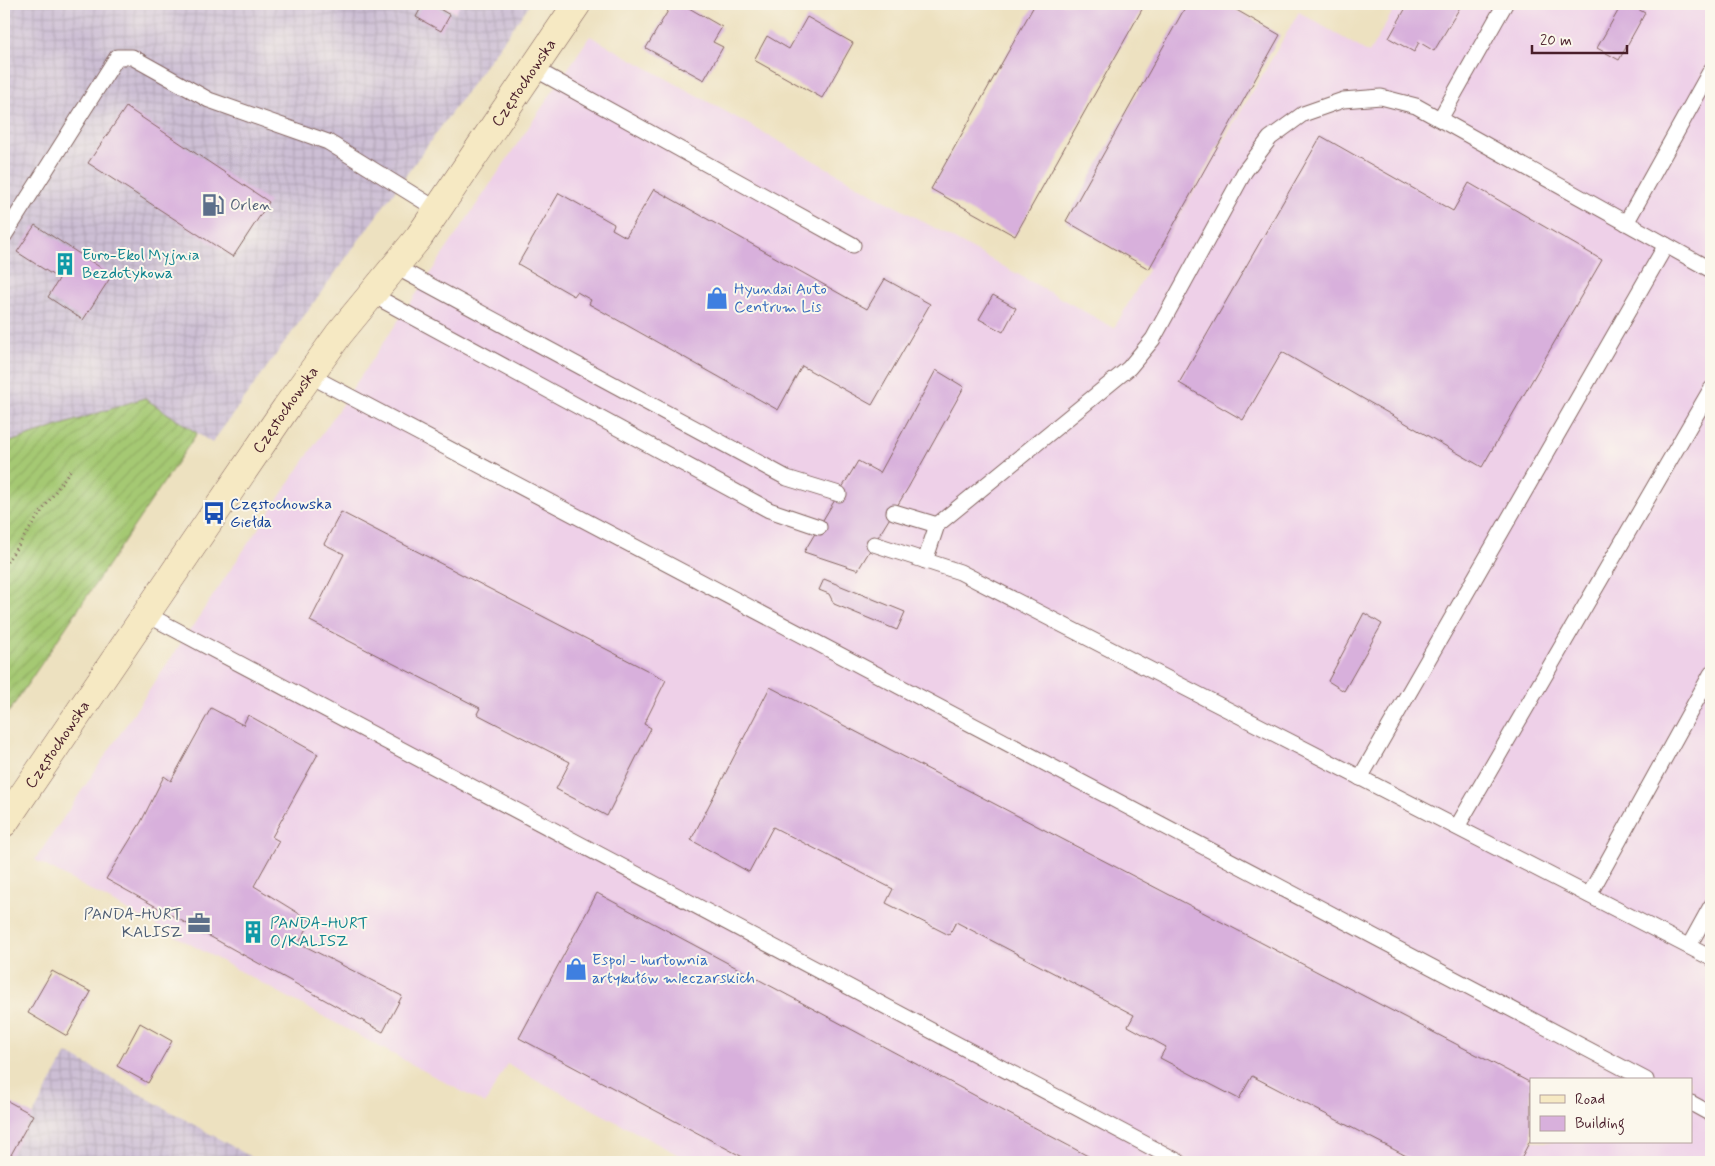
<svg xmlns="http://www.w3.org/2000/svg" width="1715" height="1166" font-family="Mynerve,sans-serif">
  <defs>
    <pattern id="industrial-grid" width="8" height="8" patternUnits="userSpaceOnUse" patternTransform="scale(1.25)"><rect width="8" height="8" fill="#ccbed4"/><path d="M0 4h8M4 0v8" fill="none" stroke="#b1a3b6"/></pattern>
    <pattern id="garden-furrows" width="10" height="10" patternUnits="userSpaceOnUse" patternTransform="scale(1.25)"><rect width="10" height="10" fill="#a5c973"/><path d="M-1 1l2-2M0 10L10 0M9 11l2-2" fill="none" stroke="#90ac64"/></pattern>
  </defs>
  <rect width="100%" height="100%" fill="#fbf7ec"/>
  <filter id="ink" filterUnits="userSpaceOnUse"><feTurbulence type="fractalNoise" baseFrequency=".02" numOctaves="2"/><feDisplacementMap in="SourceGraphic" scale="10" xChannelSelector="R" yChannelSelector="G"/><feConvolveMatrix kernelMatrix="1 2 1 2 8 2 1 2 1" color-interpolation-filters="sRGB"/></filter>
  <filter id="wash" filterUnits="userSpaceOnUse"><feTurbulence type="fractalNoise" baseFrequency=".0096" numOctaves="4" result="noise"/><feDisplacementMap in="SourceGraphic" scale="20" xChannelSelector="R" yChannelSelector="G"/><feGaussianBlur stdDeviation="1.12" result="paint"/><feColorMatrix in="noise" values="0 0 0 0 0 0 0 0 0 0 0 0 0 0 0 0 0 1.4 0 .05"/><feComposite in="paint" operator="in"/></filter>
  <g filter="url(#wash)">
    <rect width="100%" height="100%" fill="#ede1c0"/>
    <g fill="#eed0e8" fill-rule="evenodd">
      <path d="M 440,4 L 461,4 L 456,13 Z"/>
      <path d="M 1397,4 L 1711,4 L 1711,1162 L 692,1162 L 507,1064 L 485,1104 L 35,860 L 590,36 L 1114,328 L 1299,12 L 1369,53 ZM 1531,1080 L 1691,1080 L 1691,1142 L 1531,1142 Z"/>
    </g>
    <g fill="url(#industrial-grid)">
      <path d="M 4,4 L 440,4 L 455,13 L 461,4 L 530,4 L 212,443 L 144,398 L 4,444 Z"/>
      <path d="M 67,1053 L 260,1162 L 7,1162 Z"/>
    </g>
    <path fill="url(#garden-furrows)" stroke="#78744f" d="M 144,398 L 197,433 L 4,719 L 4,444 Z"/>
    <g id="blocks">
      <g fill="#d8b0dc">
        <path d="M 423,4 L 431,4 L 450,15 L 441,31 L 416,17 Z"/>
        <path d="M 672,4 L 682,4 L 722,27 L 713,42 L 723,47 L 704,80 L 646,48 Z"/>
        <path d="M 1035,4 L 1145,4 L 1015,236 L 931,189 Z"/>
        <path d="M 1187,4 L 1226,4 L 1280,35 L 1149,269 L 1066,221 Z"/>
        <path d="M 1408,4 L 1462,4 L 1434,51 L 1419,42 L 1414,52 L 1389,38 Z"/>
        <path d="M 1622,4 L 1629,4 L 1645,13 L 1619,60 L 1597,48 Z"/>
        <path d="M 807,17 L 853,43 L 822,98 L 754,60 L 767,36 L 789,49 Z"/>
        <path d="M 126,107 L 269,202 L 233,257 L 88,163 Z"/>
        <path d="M 1321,136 L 1453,211 L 1469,183 L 1602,260 L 1482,467 L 1282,352 L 1243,420 L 1179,383 Z"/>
        <path d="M 654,189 L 867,309 L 885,279 L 930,304 L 872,405 L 802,366 L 778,410 L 589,304 L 591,300 L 577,292 L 574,296 L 518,264 L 559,193 L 614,224 L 612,229 L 626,237 Z"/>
        <path d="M 35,225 L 112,275 L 83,320 L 48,297 L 59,279 L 17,252 Z"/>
        <path d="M 993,295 L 1016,308 L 1003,332 L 979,319 Z"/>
        <path d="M 936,370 L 964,387 L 908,488 L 858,570 L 804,552 L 858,461 L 880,473 Z"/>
        <path d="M 341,512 L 666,680 L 644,724 L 651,728 L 607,816 L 556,789 L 570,762 L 477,714 L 480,708 L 310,621 L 344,554 L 324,544 Z"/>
        <path d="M 824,579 L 905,612 L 897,630 L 834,604 L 829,594 L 819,590 Z"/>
        <path d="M 1364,613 L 1382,624 L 1344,691 L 1328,681 Z"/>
        <path d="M 770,687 L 1531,1083 L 1531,1139 L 1519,1162 L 1418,1162 L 1252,1076 L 1239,1099 L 1160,1058 L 1166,1047 L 1128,1026 L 1134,1015 L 956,922 L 949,935 L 886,903 L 893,889 L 773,827 L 749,872 L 691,840 Z"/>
        <path d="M 211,708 L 243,725 L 248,715 L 318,754 L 272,837 L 279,841 L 254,886 L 311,921 L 299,943 L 402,996 L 383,1032 L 106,879 L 141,822 L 164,776 L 171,781 Z"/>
        <path d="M 597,893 L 1099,1162 L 752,1162 L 519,1038 Z"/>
        <path d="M 52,971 L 91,992 L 67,1036 L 28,1013 Z"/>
        <path d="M 140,1023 L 172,1041 L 148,1083 L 117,1066 Z"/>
        <path d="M 4,1099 L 33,1115 L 7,1162 L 4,1162 Z"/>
      </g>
    </g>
  </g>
  <g filter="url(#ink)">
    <use href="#blocks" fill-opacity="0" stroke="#83635f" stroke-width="1"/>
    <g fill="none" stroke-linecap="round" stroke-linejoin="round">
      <defs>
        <g id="service">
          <path d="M 533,68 L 853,245"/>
          <path d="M 1440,119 L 1505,4"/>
          <path d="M 1626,223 L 1711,70"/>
          <path d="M 4,236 L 117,57 L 132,57 L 209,100 L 328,142 L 438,210"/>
          <path d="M 394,266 L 787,478 L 839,494"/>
          <path d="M 371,294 L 769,510 L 819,527"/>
          <path d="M 309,375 L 1646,1080"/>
          <path d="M 894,512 L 937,525"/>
          <path d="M 874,544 L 960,572 L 1711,958"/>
          <path d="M 925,561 L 937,525 L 1129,368 L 1153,339 L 1245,171 L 1270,138 L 1303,114 L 1343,100 L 1381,97 L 1416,106 L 1711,270"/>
          <path d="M 146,614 L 1179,1162"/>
          <path d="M 1360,778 L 1666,245"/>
          <path d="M 1457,827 L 1711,389"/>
          <path d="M 1589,895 L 1711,674"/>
          <path d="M 1689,946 L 1711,906"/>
          <path d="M 1691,1103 L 1711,1114"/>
        </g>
        <g id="secondary">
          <path id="s1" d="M 4,823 L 286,408 L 339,334 L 419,237 L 577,4"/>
        </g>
      </defs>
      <use href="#service" stroke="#83635f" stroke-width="17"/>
      <use href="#secondary" stroke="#83635f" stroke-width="29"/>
      <path stroke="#83635f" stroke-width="3" stroke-dasharray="1 4" stroke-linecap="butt" d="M 4,566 L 71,469"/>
      <use href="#service" stroke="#fff" stroke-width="15"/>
      <use href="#secondary" stroke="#f6e9c3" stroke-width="28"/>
    </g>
  </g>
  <defs>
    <symbol id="fuel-bare" viewBox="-9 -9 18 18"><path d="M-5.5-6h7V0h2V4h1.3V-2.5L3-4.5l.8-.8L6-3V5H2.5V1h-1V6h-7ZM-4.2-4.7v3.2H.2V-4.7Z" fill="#5c6f8a" stroke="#fbf7ec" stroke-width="2.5" paint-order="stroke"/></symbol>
    <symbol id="building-bare" viewBox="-9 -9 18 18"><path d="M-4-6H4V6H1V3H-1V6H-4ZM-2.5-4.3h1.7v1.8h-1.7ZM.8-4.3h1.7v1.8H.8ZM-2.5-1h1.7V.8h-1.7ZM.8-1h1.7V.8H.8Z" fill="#0f9aa8" stroke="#fbf7ec" stroke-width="2.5" paint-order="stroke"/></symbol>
    <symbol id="shop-bare" viewBox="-9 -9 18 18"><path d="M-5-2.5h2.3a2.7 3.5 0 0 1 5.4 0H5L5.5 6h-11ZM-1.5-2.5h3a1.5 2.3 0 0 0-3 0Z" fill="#3f7fe0" stroke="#fbf7ec" stroke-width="2.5" paint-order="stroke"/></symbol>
    <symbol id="bus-bare" viewBox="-9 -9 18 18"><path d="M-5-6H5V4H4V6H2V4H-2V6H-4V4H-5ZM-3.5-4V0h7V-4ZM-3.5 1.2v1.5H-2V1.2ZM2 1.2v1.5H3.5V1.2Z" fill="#1a4fb4" stroke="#fbf7ec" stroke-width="2.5" paint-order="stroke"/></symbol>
    <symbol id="office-bare" viewBox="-9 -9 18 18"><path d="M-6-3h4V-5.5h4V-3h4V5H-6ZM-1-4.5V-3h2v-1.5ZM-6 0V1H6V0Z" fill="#5c6f8a" stroke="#fbf7ec" stroke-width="2.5" paint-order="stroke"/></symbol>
  </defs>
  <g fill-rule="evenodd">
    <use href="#fuel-bare" x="197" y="189" width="32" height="32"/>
    <use href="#building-bare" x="49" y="248" width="32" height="32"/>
    <use href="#shop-bare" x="701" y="282" width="32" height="32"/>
    <use href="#bus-bare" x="198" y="497" width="32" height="32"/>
    <use href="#office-bare" x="183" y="907" width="32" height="32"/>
    <use href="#building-bare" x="237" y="916" width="32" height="32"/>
    <use href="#shop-bare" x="560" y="953" width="32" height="32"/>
  </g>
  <g text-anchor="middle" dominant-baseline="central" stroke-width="4" stroke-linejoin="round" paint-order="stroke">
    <g font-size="16" fill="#4a1f2b" stroke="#fbf7ec">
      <text stroke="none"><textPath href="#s1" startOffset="905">Częstochowska</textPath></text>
      <text stroke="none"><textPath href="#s1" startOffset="500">Częstochowska</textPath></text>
      <text stroke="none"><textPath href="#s1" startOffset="95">Częstochowska</textPath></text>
    </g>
    <g font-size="16" fill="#4e5e75" stroke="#fbf7ec" text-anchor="start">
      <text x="230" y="205">Orlen</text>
      <text x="182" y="914" text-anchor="end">PANDA-HURT<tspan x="182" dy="18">KALISZ</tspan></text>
    </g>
    <g font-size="16" fill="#0d838f" stroke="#fbf7ec" text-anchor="start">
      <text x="82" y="255">Euro-Ekol Myjnia<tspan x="82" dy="18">Bezdotykowa</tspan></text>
      <text x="270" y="923">PANDA-HURT<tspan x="270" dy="18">O/KALISZ</tspan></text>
    </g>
    <g font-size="16" fill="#366cbe" stroke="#fbf7ec" text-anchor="start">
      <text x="734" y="289">Hyundai Auto<tspan x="734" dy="18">Centrum Lis</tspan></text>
      <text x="592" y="960">Espol - hurtownia<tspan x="592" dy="18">artykułów mleczarskich</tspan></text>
    </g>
    <g font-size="16" fill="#164399" stroke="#fbf7ec" text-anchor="start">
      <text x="230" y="504">Częstochowska<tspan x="230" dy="18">Giełda</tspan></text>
    </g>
  </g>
  <rect width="1715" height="1166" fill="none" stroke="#fbf7ec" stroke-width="20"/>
  <rect x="1530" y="1078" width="162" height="65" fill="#fbf7ec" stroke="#b4a19f"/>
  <rect x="1540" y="1095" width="25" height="8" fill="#f6e9c3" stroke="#b4a19f"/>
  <text x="1575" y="1104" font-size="15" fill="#4a1f2b">Road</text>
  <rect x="1540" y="1116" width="25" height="15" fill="#d8b0dc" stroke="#b4a19f"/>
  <text x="1575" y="1128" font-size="15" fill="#4a1f2b">Building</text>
  <path d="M1532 45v8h95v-8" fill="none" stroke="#4a1f2b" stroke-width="2.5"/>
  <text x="1540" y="45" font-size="15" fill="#4a1f2b" stroke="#fbf7ec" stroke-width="4" paint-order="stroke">20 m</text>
</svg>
